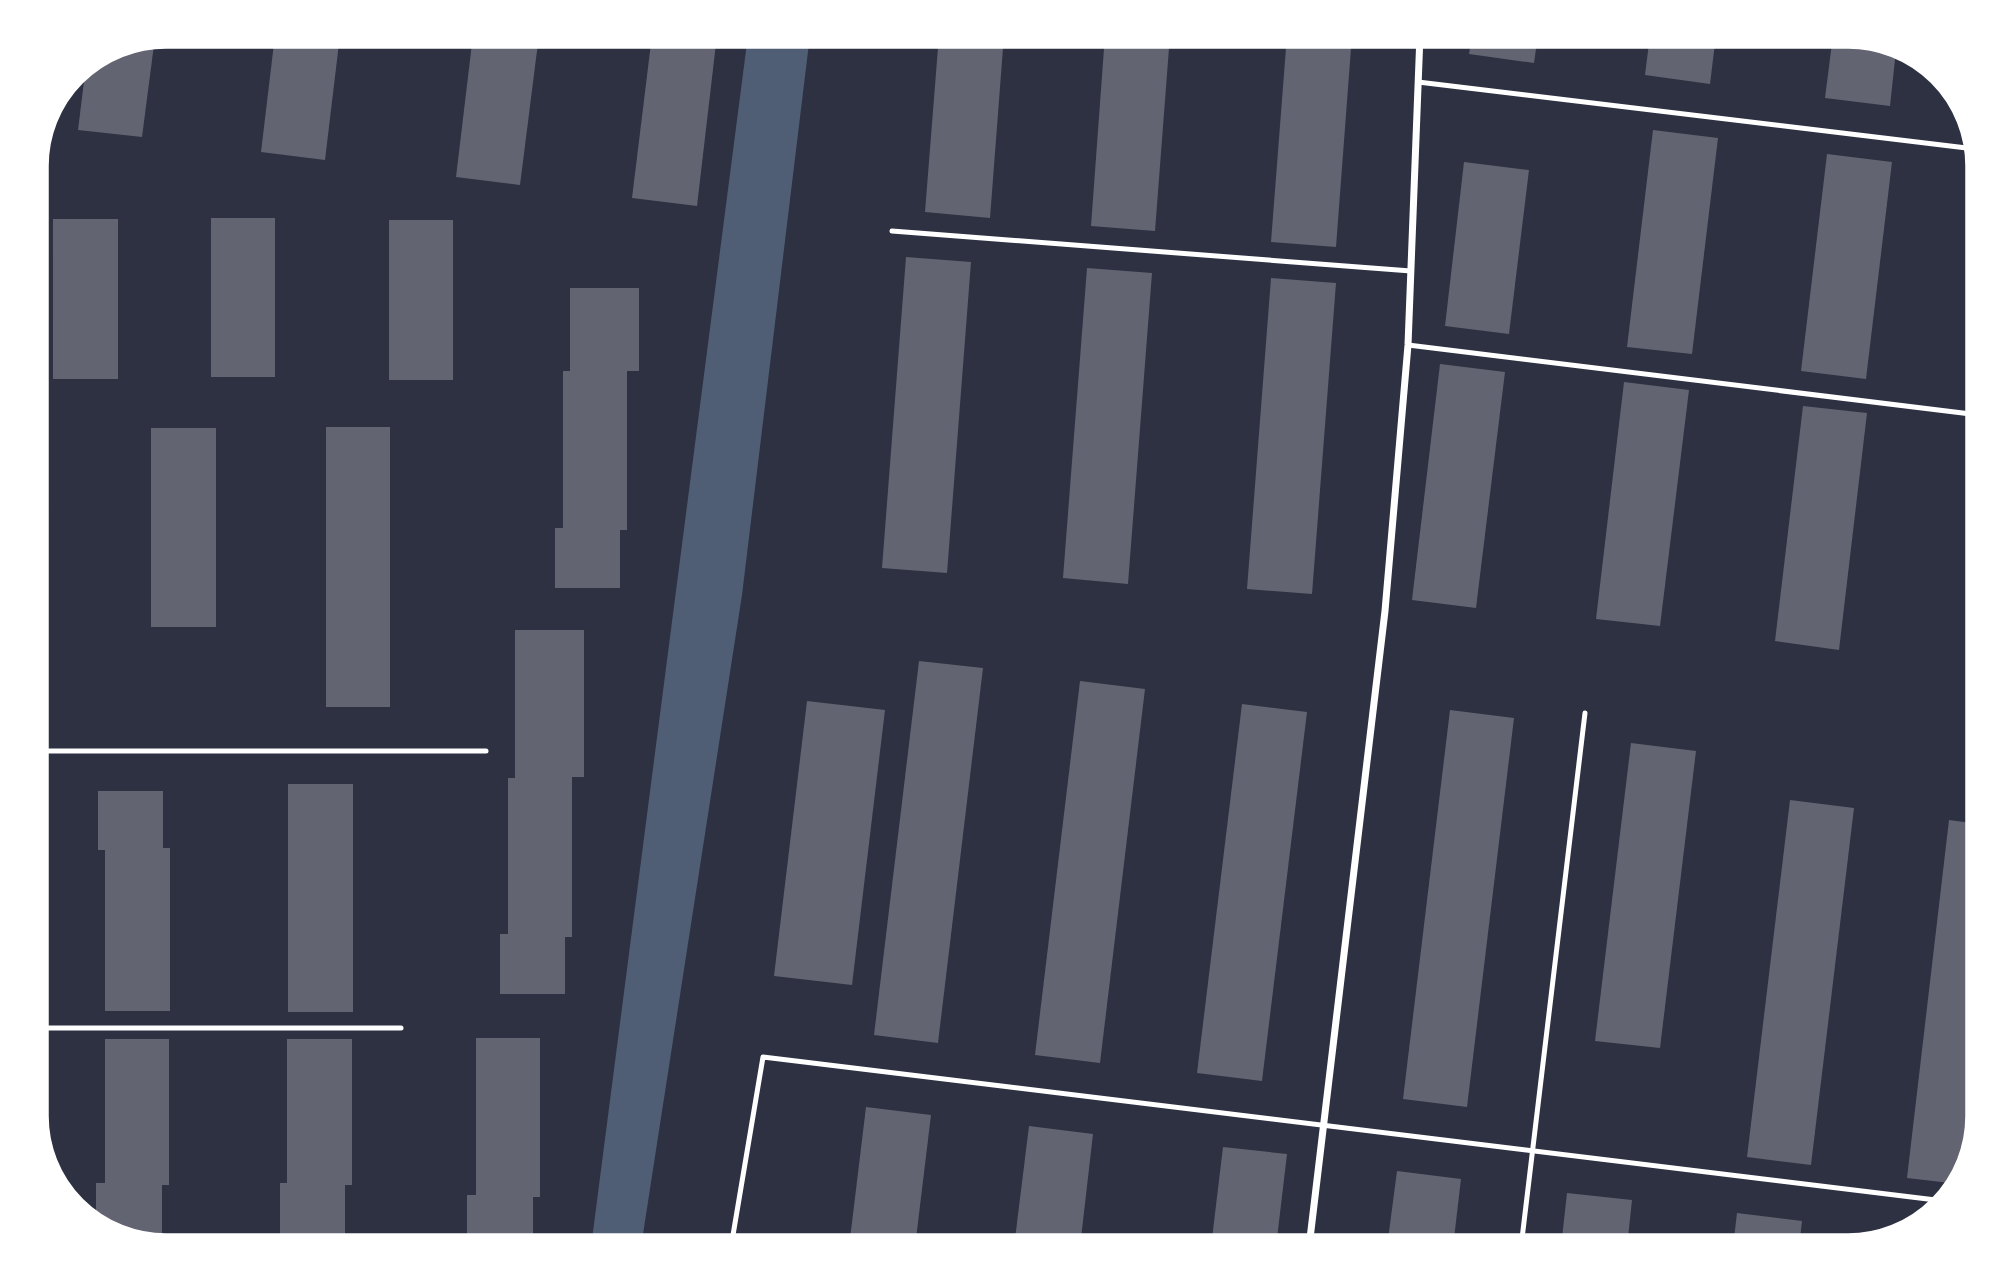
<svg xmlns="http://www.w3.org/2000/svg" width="2014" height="1282" font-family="'Varela Round',sans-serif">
  <rect width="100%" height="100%" fill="#2d3142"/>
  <path fill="#4f5d75" d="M 748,35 L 810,35 L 742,595 L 641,1247 L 591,1247 Z"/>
  <g fill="#626471">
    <path d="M 275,35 L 340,35 L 325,160 L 261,152 Z"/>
    <path d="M 473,35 L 539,35 L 520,185 L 456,177 Z"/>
    <path d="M 652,35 L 717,35 L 697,206 L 632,198 Z"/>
    <path d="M 939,35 L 1004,35 L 990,218 L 925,212 Z"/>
    <path d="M 1105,35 L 1170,35 L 1155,231 L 1091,226 Z"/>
    <path d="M 1287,35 L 1352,35 L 1336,247 L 1271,242 Z"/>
    <path d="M 1472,35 L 1538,35 L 1534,63 L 1469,54 Z"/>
    <path d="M 1650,35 L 1716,35 L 1710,84 L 1645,75 Z"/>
    <path d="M 1833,35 L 1848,35 L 1896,50 L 1890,106 L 1825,98 Z"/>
    <path d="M 155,37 L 142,137 L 78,130 L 86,65 L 116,45 Z"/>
    <path d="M 1653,130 L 1718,138 L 1692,354 L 1627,347 Z"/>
    <path d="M 1827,154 L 1892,162 L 1866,379 L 1801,371 Z"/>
    <path d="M 1464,162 L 1529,170 L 1509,334 L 1445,326 Z"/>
    <rect x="211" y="218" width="64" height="159"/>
    <rect x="53" y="219" width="65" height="160"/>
    <rect x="389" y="220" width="64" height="160"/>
    <path d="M 906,257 L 971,262 L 947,573 L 882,568 Z"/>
    <path d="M 1087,268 L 1152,273 L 1128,584 L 1063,578 Z"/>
    <path d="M 1271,278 L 1336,283 L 1312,594 L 1247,589 Z"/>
    <path d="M 570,288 L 639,288 L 639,371 L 627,371 L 627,530 L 620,530 L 620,588 L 555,588 L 555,528 L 563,528 L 563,371 L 570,371 Z"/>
    <path d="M 1440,364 L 1505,372 L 1476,608 L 1412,600 Z"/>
    <path d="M 1624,382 L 1689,390 L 1660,626 L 1596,619 Z"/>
    <path d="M 1803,406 L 1867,413 L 1839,650 L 1775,641 Z"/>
    <rect x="326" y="427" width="64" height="280"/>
    <rect x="151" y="428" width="65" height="199"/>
    <path d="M 515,630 L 584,630 L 584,777 L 572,777 L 572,937 L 565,937 L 565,994 L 500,994 L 500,934 L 508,934 L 508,778 L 515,778 Z"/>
    <path d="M 919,661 L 983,668 L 938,1043 L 874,1035 Z"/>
    <path d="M 1080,681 L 1145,689 L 1100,1063 L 1035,1055 Z"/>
    <path d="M 807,701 L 885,710 L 852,985 L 774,976 Z"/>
    <path d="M 1242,704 L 1307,712 L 1262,1081 L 1197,1073 Z"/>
    <path d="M 1450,710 L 1514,718 L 1467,1107 L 1403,1099 Z"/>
    <path d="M 1631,743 L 1696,751 L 1660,1048 L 1595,1041 Z"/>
    <rect x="288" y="784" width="65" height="228"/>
    <path d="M 98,791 L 163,791 L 163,848 L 170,848 L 170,1011 L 105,1011 L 105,850 L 98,850 Z"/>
    <path d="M 1790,800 L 1854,808 L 1811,1165 L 1747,1157 Z"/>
    <path d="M 1949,820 L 1979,824 L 1979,1116 L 1959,1184 L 1907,1178 Z"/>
    <path d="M 476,1038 L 540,1038 L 540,1197 L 533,1197 L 533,1247 L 467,1247 L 467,1195 L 476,1195 Z"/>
    <path d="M 105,1039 L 169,1039 L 169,1185 L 162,1185 L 162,1243 L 96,1226 L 96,1183 L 105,1183 Z"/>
    <path d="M 287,1039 L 352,1039 L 352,1185 L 345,1185 L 345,1243 L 280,1243 L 280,1183 L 287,1183 Z"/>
    <path d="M 866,1107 L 931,1115 L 915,1247 L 849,1247 Z"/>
    <path d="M 1029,1126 L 1093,1134 L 1080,1247 L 1014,1247 Z"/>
    <path d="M 1223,1147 L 1287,1154 L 1276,1247 L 1211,1247 Z"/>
    <path d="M 1397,1171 L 1461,1179 L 1453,1247 L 1387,1247 Z"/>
    <path d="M 1567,1193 L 1632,1200 L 1627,1247 L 1561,1247 Z"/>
    <path d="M 1737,1213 L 1802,1221 L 1799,1247 L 1733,1247 Z"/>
  </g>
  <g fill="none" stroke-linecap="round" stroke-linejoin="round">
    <g stroke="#fff" stroke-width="5">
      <path d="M 1418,82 L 1975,149"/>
      <path d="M 1973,149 L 1978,163"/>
      <path d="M 892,231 L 1411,271"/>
      <path d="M 1408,345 L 1979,415"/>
      <path d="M 35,751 L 486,751"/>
      <path d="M 35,1028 L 401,1028"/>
      <path d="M 731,1247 L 763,1057 L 1944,1201"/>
      <path d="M 1521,1247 L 1585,713"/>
    </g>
    <path stroke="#fff" stroke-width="7" d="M 1309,1247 L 1385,611 L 1408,345 L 1420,35"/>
  </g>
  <path d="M0 0H2014V1282H0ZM166 47H1848A119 119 0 0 1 1967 166V1116A119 119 0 0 1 1848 1235H166A119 119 0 0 1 47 1116V166A119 119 0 0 1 166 47Z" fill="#fff" fill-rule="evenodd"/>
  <path fill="none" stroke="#fff" stroke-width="3.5" d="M166 47H1848A119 119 0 0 1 1967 166V1116A119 119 0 0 1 1848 1235H166A119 119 0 0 1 47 1116V166A119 119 0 0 1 166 47Z"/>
</svg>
